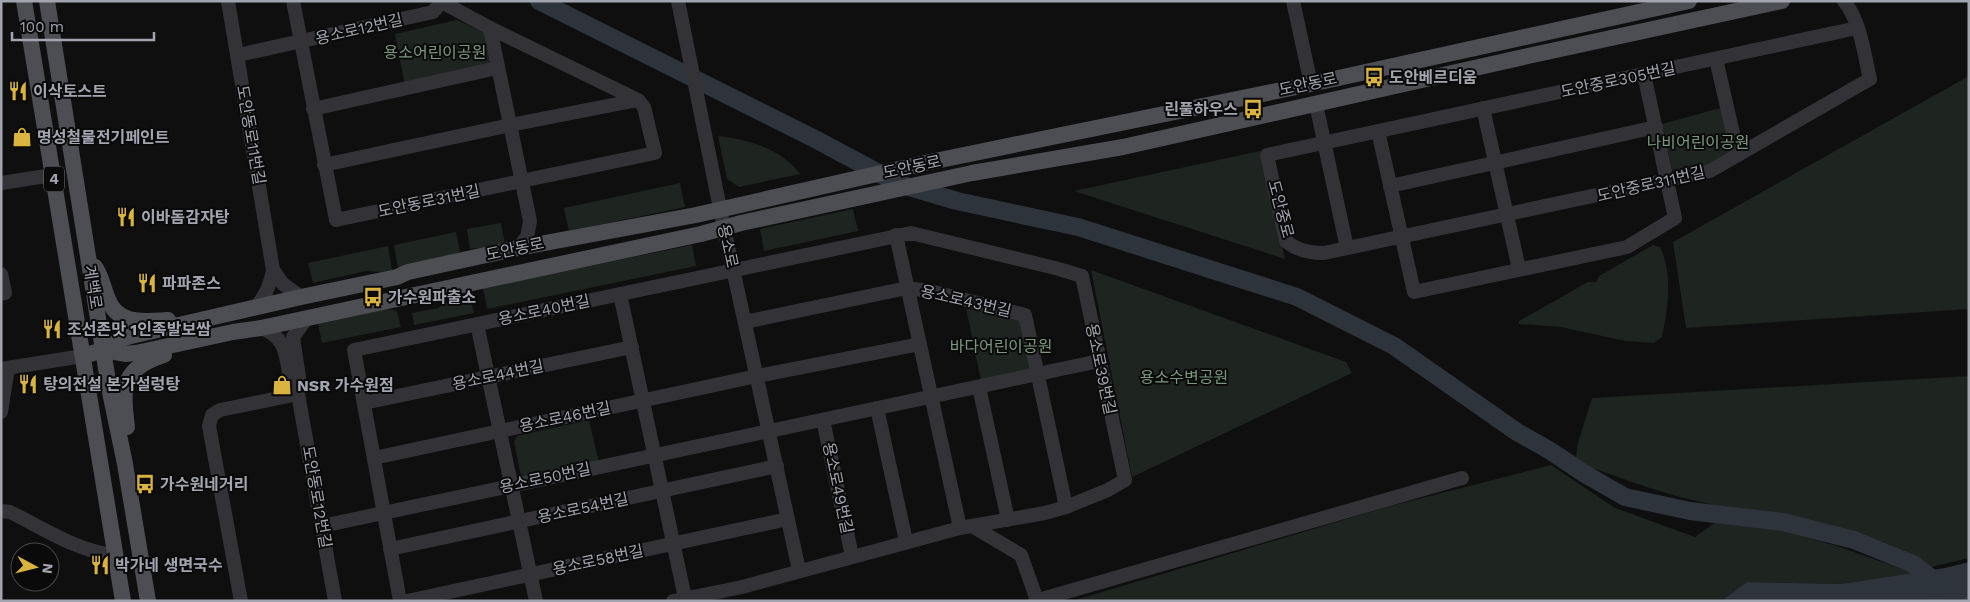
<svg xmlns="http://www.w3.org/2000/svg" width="1970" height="602" font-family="'Work Sans','Noto Sans KR',sans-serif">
  <rect width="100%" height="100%" fill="#0f0f10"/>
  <g fill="#1e241f">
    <path d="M 457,20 L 485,33 L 494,65 L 405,86 L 395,34 Z"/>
    <path d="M 1969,76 L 1969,309 L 1686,328 L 1673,242 Z"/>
    <path d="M 1724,107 L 1733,149 C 1726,167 1694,170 1678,174 L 1672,169 L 1662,124 Z"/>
    <path d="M 718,136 C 749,140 781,148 800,174 L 739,187 L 727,179 Z"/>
    <path d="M 1260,151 L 1285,259 L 1074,191 Z"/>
    <path d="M 680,183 L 685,207 L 569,231 L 564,208 Z"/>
    <path d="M 853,209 L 858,231 L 764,251 L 760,229 Z"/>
    <path d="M 501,223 L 505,245 L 470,249 L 467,229 Z"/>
    <path d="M 456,232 L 460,252 L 426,263 L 398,269 L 394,245 Z"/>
    <path d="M 692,245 L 696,266 L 487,309 L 483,288 Z"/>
    <path d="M 1653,245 L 1660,247 C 1673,273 1668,309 1662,337 L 1654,343 L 1625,341 L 1561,327 L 1519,324 L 1519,321 L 1588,282 L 1596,282 L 1599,276 Z"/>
    <path d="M 388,246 L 392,270 L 381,272 L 366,271 L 313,283 L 308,263 Z"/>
    <path d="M 1091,270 L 1346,362 L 1352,373 L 1132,477 Z"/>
    <path d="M 469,293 L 474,313 L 414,325 L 412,313 L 438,308 L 456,296 Z"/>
    <path d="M 966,308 L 1022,321 L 1030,370 L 981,381 Z"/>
    <path d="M 387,309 L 397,311 L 401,327 L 322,343 L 318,323 Z"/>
    <path d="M 1969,376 L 1969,558 L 1931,567 C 1860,519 1772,520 1692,500 C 1653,491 1615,475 1576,463 L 1577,446 L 1592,398 Z"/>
    <path d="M 589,420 L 599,463 L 526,480 L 521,476 L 514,442 L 517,436 Z"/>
    <path d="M 1551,465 L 1615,508 L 1695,537 L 1716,522 L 1760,524 L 1837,546 L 1913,573 L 1841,584 L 1747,582 L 1721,601 L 1072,601 L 1387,507 Z"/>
  </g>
  <path fill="#2e343b" d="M 1969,562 L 1969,601 L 1721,601 L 1747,582 L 1841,584 L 1945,568 Z"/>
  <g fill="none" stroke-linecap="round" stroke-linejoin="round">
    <path stroke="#2e343b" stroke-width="18" d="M 539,1 L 815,139 L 899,184 L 957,201 L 1078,227 L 1297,297 L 1394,346 L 1517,432 L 1549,450 L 1585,474 L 1625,497 L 1690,511 L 1783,522 L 1854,540 L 1913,564 L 1930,577 L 1937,589"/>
    <g stroke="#333337" stroke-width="14">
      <path d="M 228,1 L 273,270 C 270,285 266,295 256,307"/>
      <path d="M 293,1 L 336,220 L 655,153 L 644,107 L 638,100 L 490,28 L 440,1"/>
      <path d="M 678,1 L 724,228 L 799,570"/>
      <path d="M 1293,1 L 1311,84"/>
      <path d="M 1844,1 C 1861,22 1864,54 1870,79 L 1710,171 L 1324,253 C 1310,253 1297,251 1286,241 L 1267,155 L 1857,28"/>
      <path d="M 490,28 L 530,221 L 527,237 L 518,248"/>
      <path d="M 238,55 L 433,12 L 442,1"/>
      <path d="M 1716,59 L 1738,155"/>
      <path d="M 1316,104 L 1347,248"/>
      <path d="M 1483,108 L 1519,269"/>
      <path d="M 313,109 L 497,68"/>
      <path d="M 1378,131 L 1414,292 L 1627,247 L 1675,218 L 1644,74"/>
      <path d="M 324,165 L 510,125 L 638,100"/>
      <path d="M 1,183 L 53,175"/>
      <path d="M 1390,186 L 1656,127"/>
      <path d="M 896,235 L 960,528"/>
      <path d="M 273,270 L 283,284 L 301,297"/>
      <path d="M 1,274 L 5,293 L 1,294"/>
      <path d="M 620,294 L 685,598"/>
      <path d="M 307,318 L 293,337 L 299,377 L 298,394 L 335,601"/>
      <path d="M 745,322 L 907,288 L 930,291 L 1025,315 L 1066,507"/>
      <path d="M 477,324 L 536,601"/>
      <path d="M 261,328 C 287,338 285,354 290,378"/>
      <path d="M 1,369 L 83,356"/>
      <path d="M 979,387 L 1008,520"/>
      <path d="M 364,403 L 632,347"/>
      <path d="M 877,408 L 906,541"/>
      <path d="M 1,412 L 8,368"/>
      <path d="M 823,420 L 852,556"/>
      <path d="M 374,458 L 757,376 L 920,344"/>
      <path d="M 1,511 L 10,512 C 43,528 78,552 116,555"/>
      <path d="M 322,526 L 1099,361"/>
      <path d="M 972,526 L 1021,555 L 1037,600"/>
      <path d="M 390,549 L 777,466"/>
      <path d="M 241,601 L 209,426 L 212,415 L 220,410 L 298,394"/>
      <path d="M 400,601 L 354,350 L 911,233 L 1055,268 L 1082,276 L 1125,480 L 1108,490 L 1066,507 L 1045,513 L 960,528 L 742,587 L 673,601"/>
      <path d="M 407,601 L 788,519"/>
      <path d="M 1035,601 L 1462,478"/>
    </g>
    <g stroke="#4d4e53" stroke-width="16">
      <path d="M 24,1 L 123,601"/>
      <path d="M 47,1 L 109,387 L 125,464 L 148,601"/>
      <path d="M 95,267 C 102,277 103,288 108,299 C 118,326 145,321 168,320"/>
      <path d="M 103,350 L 125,354 L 136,353 L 233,332 L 261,328 L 701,234 L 741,223 L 972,173 L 1123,147 L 1528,56 L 1782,1"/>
      <path d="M 83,356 L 103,350 L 122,339 L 131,336 L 301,297 L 397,277 L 408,272 L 518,248 L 696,215 L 930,162 L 1311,84 L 1689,1"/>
      <path d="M 127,427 C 122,387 121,369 164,355"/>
    </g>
  </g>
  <defs>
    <symbol id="bus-bare" viewBox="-9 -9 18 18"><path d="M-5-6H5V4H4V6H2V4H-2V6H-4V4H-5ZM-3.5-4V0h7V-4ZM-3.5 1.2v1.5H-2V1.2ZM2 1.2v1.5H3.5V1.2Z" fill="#dab43e" stroke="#0a0a0b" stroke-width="2.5" paint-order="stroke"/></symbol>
    <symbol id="restaurant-bare" viewBox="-9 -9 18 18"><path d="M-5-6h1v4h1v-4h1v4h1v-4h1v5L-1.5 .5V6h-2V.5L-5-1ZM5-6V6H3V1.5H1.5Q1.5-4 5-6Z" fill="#dab43e" stroke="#0a0a0b" stroke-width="2.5" paint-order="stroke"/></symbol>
    <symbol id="shop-bare" viewBox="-9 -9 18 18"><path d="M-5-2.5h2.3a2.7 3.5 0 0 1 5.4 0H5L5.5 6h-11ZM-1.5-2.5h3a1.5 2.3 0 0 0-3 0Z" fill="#dab43e" stroke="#0a0a0b" stroke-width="2.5" paint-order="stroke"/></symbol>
  </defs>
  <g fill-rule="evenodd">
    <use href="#bus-bare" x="1360" y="63" width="28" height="28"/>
    <use href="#restaurant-bare" x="4" y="77" width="28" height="28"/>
    <use href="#bus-bare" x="1239" y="95" width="28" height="28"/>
    <use href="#shop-bare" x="8" y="123" width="28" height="28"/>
    <use href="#restaurant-bare" x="112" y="203" width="28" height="28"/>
    <use href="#restaurant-bare" x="133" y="269" width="28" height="28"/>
    <use href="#bus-bare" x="359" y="283" width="28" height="28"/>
    <use href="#restaurant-bare" x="38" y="315" width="28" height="28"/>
    <use href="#restaurant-bare" x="14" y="370" width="28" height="28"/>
    <use href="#shop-bare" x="268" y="371" width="28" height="28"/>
    <use href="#bus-bare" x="131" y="470" width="28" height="28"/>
    <use href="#restaurant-bare" x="86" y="551" width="28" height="28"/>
  </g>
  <g text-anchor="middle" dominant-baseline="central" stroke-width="4" stroke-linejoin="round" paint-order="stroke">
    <rect fill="#0a0a0b" stroke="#74767e" stroke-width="1" x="44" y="166.5" width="20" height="25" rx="4"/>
    <g font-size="15" font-weight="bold" fill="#a2a5af">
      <text x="54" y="179">4</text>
    </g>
    <g font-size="16" fill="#a2a5af" stroke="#0a0a0b">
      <text transform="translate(359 29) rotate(-13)">용소로12번길</text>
      <text transform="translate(1618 80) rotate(-12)">도안중로305번길</text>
      <text transform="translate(1308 84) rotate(-12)">도안동로</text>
      <text transform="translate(251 135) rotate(80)">도안동로11번길</text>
      <text transform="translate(912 167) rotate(-12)">도안동로</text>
      <text transform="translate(1651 184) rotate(-13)">도안중로311번길</text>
      <text transform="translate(429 201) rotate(-12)">도안동로31번길</text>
      <text transform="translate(1281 209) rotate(75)">도안중로</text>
      <text transform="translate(728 246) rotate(78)">용소로</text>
      <text transform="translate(515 249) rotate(-12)">도안동로</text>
      <text transform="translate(93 287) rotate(81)">계백로</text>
      <text transform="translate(966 301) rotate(13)">용소로43번길</text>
      <text transform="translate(544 310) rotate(-12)">용소로40번길</text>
      <text transform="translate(1101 369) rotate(78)">용소로39번길</text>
      <text transform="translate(498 375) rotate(-12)">용소로44번길</text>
      <text transform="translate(565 417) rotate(-12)">용소로46번길</text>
      <text transform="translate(545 478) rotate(-12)">용소로50번길</text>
      <text transform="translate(838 488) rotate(78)">용소로49번길</text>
      <text transform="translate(317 497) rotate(80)">도안동로12번길</text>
      <text transform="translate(583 508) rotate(-12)">용소로54번길</text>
      <text transform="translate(598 560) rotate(-12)">용소로58번길</text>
    </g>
    <g font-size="16" fill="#7b987f" stroke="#0a0a0b">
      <text x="435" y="52">용소어린이공원</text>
      <text x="1698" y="142">나비어린이공원</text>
      <text x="1001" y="346">바다어린이공원</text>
      <text x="1184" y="377">용소수변공원</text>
    </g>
    <g font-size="16" font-weight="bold" fill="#a2a5af" stroke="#0a0a0b" text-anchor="start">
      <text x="1389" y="77">도안베르디움</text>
      <text x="33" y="91">이삭토스트</text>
      <text x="1238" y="109" text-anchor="end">린풀하우스</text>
      <text x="37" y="137">명성철물전기페인트</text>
      <text x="141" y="217">이바돔감자탕</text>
      <text x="162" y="283">파파존스</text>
      <text x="388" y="297">가수원파출소</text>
      <text x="67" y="329">조선존맛 1인족발보쌈</text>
      <text x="43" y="384">탕의전설 본가설렁탕</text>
      <text x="297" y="385">NSR 가수원점</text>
      <text x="160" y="484">가수원네거리</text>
      <text x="115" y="565">박가네 생면국수</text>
    </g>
  </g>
  <rect width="1970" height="602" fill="none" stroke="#a2a5af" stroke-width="5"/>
  <g transform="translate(35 567) rotate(97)"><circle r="24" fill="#0a0a0b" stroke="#47484d"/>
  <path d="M0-4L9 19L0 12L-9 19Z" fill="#dab43e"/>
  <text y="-8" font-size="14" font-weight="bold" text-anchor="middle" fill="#a2a5af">N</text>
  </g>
  <path d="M12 32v8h142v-8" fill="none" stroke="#a2a5af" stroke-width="2.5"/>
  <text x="20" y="32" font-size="15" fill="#a2a5af" stroke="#0a0a0b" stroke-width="4" paint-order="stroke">100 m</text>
</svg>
